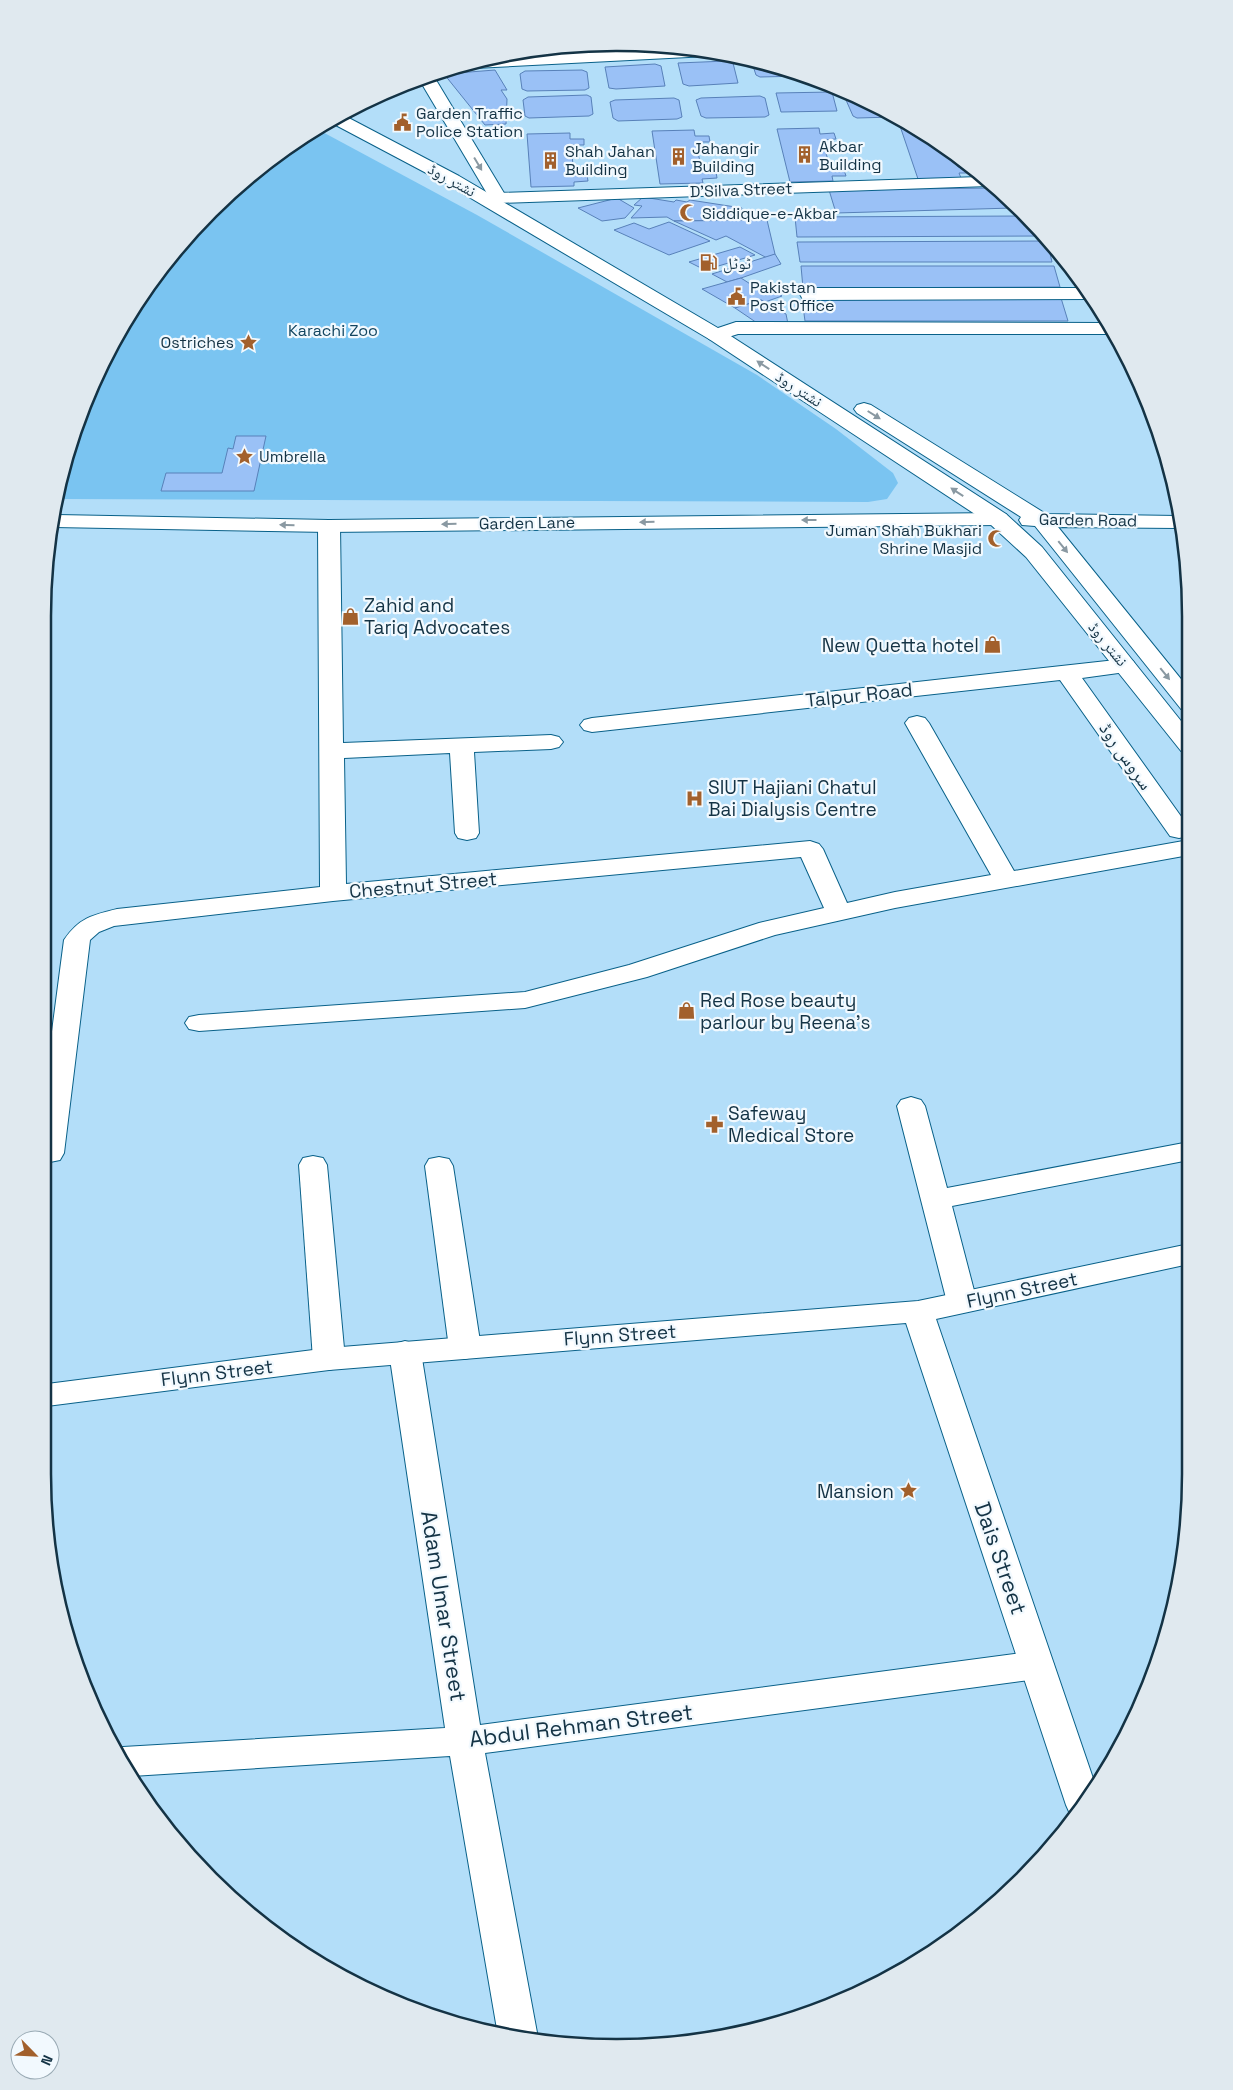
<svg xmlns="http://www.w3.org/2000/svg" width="1233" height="2090" font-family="'Space Grotesk','Noto Naskh Arabic',sans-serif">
  <rect width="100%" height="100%" fill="#b3def9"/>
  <path fill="#7ac4f1" d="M 317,129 L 477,215 L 757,375 L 836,429 L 893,473 L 898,483 L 887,499 L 868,502 L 60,499 L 73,432 L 139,297 L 211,210 L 298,139 Z"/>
  <g fill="#9ac1f6" stroke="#5881b9">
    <path d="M 617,43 L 626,43 L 630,49 L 549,54 L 546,49 Z"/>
    <path d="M 626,43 L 650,46 L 649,48 L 630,49 Z"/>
    <path d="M 751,60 L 803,76 L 760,77 L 756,75 Z"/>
    <path d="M 727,61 L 733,63 L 738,83 L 689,86 L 683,84 L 678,63 Z"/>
    <path d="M 655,64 L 661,66 L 665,86 L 616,89 L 609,88 L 605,67 Z"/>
    <path d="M 495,70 L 507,90 L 501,90 L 507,99 L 506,124 L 485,125 L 444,74 Z"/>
    <path d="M 582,70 L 587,72 L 589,88 L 585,90 L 527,91 L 522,89 L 520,74 L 525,71 Z"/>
    <path d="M 832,92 L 837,111 L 781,112 L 776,93 Z"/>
    <path d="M 587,95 L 591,97 L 593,114 L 589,116 L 529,118 L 525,116 L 523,100 L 528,97 Z"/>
    <path d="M 760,96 L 765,98 L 769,115 L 765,117 L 706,118 L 701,116 L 696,100 L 701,98 Z"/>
    <path d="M 851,97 L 857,97 L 894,117 L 857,118 L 853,116 L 846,100 Z"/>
    <path d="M 674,98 L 679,100 L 682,117 L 677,119 L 618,121 L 613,118 L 610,102 L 615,100 Z"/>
    <path d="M 900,126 L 910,126 L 936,139 L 953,155 L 958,167 L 967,167 L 974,173 L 959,173 L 961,178 L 918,179 Z"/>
    <path d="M 819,128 L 820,134 L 834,133 L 836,139 L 822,140 L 831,170 L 844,170 L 846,176 L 832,176 L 833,181 L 790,182 L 777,129 Z"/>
    <path d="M 694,130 L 695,136 L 709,136 L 710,142 L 696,142 L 702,172 L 716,172 L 717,178 L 702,179 L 703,183 L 660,184 L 652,131 Z"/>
    <path d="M 570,133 L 570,139 L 584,139 L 584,145 L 571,145 L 574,175 L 587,175 L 588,181 L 574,182 L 574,186 L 531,187 L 527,134 Z"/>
    <path d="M 991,188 L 1013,208 L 836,213 L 829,190 Z"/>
    <path d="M 643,197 L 674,202 L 676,200 L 687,202 L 690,200 L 742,208 L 737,220 L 674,221 L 667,217 L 631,218 L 642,206 L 634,205 Z"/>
    <path d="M 617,198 L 634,208 L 625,218 L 602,221 L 578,208 Z"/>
    <path d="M 1023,216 L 1045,236 L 797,237 L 795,217 Z"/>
    <path d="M 767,220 L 775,254 L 767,258 L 726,236 L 716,240 L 674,221 Z"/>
    <path d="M 669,222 L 710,241 L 669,255 L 614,230 L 634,223 L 649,229 Z"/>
    <path d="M 1047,241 L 1052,262 L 800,262 L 797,242 Z"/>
    <path d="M 740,247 L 755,255 L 705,270 L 689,262 Z"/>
    <path d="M 775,254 L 781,264 L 741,278 L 727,282 L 712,274 Z"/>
    <path d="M 801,266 L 1054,266 L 1060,287 L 803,288 Z"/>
    <path d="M 741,278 L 758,289 L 766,286 L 782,296 L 765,302 L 761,300 L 735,308 L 702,289 Z"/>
    <path d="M 1061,298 L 1068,321 L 805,321 L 802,299 Z"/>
    <path d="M 761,300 L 786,314 L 788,324 L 760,325 L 735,308 Z"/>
    <path d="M 236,436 L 266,436 L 254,491 L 161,491 L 166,473 L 222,473 L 228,448 L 233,449 Z"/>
  </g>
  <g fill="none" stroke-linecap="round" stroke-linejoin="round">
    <defs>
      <g id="minor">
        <path d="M 673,48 L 715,52 L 708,56 L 474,68 L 467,65 L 492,57 Z"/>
        <path d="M 979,177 L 989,186 L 498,203 L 492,202 L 489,198 L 492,194 L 498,193 Z"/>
        <path d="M 809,288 L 1084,288 L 1091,299 L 809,300 L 802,298 L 800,294 L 802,290 Z"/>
        <path d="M 736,322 L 1109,323 L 1116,334 L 738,334 L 716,341 L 709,339 L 706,335 L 709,331 Z"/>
        <path d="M 329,520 L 337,521 L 340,526 L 343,743 L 551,735 L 559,737 L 563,742 L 559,747 L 551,749 L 474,752 L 479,833 L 476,838 L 467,840 L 458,838 L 455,833 L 450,753 L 344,758 L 346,884 L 810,841 L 819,844 L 823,849 L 847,903 L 895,892 L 991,875 L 905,723 L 909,718 L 917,716 L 925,718 L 929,723 L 1014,871 L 1189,840 L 1189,855 L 895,908 L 775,935 L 647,977 L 525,1008 L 199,1031 L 189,1029 L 185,1023 L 189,1017 L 199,1015 L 525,992 L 629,965 L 759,923 L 824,908 L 801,857 L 333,901 L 114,926 L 99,932 L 90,940 L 64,1153 L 60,1160 L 50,1162 L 46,1161 L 46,1077 L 64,940 C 79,918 92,915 117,909 L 320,887 L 318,526 L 321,521 Z"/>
        <path d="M 1125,659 L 1133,661 L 1136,666 L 1133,671 L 1082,678 L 1185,822 L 1189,822 L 1189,836 L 1179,838 L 1170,836 L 1060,680 L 592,732 L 584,730 L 580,725 L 584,720 L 592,718 Z"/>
        <path d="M 911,1097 L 921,1100 L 925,1106 L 947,1188 L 1189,1142 L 1189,1160 L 952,1206 L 977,1302 L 973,1309 L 962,1312 L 951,1309 L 947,1302 L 897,1106 L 901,1100 Z"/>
        <path d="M 313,1156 L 323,1158 L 327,1165 L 345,1359 L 340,1367 L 329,1370 L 318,1367 L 313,1359 L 299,1165 L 303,1158 Z"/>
        <path d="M 439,1157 L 449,1159 L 453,1166 L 481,1348 L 476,1356 L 465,1359 L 454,1356 L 449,1348 L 425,1166 L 429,1159 Z"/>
        <path d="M 405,1341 L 416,1344 L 421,1352 L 480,1725 L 1037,1651 L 1049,1655 L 1054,1665 L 1049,1675 L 1037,1679 L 485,1753 L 538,2038 L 537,2040 L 498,2035 L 450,1756 L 132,1776 L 116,1750 L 123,1747 L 445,1728 L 389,1352 L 394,1344 Z"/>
      </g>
      <g id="tertiary">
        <path d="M 433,75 L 507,198 L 504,202 L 498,203 L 492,202 L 419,79 Z"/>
        <path d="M 1189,1244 L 1189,1264 L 936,1319 L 1096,1787 L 1074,1817 L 1071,1816 L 1066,1805 L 906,1323 L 329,1370 L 47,1406 L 47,1384 L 329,1348 L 918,1301 Z"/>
      </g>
      <path id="secondary" d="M 998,513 L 1006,514 L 1009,519 L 1006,524 L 998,525 L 329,532 L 54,527 L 57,515 L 329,520 Z"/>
      <g id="primary">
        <path d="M 343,115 L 459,176 L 723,331 L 1006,514 L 1042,547 L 1189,731 L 1189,753 L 1181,751 L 1026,557 L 990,524 L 709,339 L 447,184 L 330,122 Z"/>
        <path d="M 864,403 L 871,405 L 1046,514 L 1177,516 L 1178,528 L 1058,527 L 1189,689 L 1189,711 L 1181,709 L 1035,526 L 1022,525 L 1019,520 L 1021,517 L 857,413 L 854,409 L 857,405 Z"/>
      </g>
    </defs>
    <use href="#minor" stroke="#096189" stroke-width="2"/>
    <use href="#tertiary" stroke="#096189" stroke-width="2"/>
    <use href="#secondary" stroke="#096189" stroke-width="2"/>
    <use href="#primary" stroke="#096189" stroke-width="2"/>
    <use href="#minor" fill="#fff" fill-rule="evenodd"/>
    <use href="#tertiary" fill="#fff" fill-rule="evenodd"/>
    <use href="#secondary" fill="#fff" fill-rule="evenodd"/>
    <use href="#primary" fill="#fff" fill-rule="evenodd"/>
  </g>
  <defs><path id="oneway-solid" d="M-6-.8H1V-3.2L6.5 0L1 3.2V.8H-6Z" transform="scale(1.25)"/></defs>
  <g fill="#8a99a2">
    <use href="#oneway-solid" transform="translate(478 164) rotate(59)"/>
    <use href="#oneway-solid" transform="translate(763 365) rotate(-147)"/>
    <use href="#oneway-solid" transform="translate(874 415) rotate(32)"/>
    <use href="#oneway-solid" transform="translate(957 492) rotate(-147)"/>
    <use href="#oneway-solid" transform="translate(809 520) rotate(180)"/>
    <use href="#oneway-solid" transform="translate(647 522) rotate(179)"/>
    <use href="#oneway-solid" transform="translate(449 524) rotate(179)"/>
    <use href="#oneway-solid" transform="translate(287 525) rotate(-179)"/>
    <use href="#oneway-solid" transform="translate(1063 547) rotate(51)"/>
    <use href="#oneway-solid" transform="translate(1165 674) rotate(51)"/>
  </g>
  <defs>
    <symbol id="civic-bare" viewBox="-9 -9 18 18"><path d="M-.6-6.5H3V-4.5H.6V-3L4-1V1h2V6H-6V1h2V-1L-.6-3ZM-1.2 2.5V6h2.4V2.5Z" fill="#a2602c" stroke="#f2f9fe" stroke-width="2.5" paint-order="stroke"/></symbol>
    <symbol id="building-bare" viewBox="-9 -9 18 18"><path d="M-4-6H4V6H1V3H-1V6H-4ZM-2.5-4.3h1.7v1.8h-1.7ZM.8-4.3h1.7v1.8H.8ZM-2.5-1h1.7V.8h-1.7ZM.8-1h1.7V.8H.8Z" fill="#a2602c" stroke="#f2f9fe" stroke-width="2.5" paint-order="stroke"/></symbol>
    <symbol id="mosque-bare" viewBox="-9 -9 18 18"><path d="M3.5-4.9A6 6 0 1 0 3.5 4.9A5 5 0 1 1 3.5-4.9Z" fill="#a2602c" stroke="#f2f9fe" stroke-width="2.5" paint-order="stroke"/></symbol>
    <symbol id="fuel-bare" viewBox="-9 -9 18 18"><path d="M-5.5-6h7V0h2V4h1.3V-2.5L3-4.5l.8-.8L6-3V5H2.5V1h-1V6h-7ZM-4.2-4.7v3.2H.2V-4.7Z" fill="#a2602c" stroke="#f2f9fe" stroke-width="2.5" paint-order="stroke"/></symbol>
    <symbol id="sight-bare" viewBox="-9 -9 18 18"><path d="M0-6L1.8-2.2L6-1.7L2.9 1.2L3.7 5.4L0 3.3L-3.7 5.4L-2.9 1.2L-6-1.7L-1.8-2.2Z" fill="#a2602c" stroke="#f2f9fe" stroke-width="2.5" paint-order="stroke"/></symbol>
    <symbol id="shop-bare" viewBox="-9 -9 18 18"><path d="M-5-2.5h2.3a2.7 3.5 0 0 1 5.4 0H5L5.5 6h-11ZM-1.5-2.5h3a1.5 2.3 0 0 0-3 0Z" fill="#a2602c" stroke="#f2f9fe" stroke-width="2.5" paint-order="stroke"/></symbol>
    <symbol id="hospital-bare" viewBox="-9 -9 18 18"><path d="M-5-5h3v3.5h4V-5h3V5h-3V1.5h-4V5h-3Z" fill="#a2602c" stroke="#f2f9fe" stroke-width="2.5" paint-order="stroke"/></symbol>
    <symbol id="pharmacy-bare" viewBox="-9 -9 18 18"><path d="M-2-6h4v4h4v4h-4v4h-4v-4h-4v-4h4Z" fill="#a2602c" stroke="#f2f9fe" stroke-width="2.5" paint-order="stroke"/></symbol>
  </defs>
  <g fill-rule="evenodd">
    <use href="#civic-bare" x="390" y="110" width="25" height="25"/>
    <use href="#building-bare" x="792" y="142" width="25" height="25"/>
    <use href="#building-bare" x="666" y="144" width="25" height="25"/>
    <use href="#building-bare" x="538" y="148" width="25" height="25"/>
    <use href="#mosque-bare" x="676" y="200" width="25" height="25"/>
    <use href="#fuel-bare" x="696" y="250" width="25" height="25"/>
    <use href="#civic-bare" x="724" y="284" width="25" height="25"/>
    <use href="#sight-bare" x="236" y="330" width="25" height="25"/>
    <use href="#sight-bare" x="232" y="444" width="25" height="25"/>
    <use href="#mosque-bare" x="984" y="526" width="25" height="25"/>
    <use href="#shop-bare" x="338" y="604" width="25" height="25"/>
    <use href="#shop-bare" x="980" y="632" width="25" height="25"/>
    <use href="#hospital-bare" x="682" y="786" width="25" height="25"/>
    <use href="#shop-bare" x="674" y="998" width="25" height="25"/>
    <use href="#pharmacy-bare" x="702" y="1112" width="25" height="25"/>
    <use href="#sight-bare" x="896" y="1478" width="25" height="25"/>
  </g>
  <g text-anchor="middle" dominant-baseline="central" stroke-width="4.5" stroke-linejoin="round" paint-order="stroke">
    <g font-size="16" fill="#143345" stroke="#f2f9fe" text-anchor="start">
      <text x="416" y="113">Garden Traffic<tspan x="416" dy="18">Police Station</tspan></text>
      <text x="819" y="146">Akbar<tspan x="819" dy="18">Building</tspan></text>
      <text x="692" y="148">Jahangir<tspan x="692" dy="18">Building</tspan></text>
      <text x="565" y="151">Shah Jahan<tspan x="565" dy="18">Building</tspan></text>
      <text x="702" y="213">Siddique-e-Akbar</text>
      <text x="723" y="263">ٹوٹل</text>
      <text x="750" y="287">Pakistan<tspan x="750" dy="18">Post Office</tspan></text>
      <text x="234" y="342" text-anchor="end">Ostriches</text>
      <text x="259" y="456">Umbrella</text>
      <text x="982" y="530" text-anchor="end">Juman Shah Bukhari<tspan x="982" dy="18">Shrine Masjid</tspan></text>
    </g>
    <g font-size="16" fill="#143345" stroke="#f2f9fe">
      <text transform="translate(452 180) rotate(29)">نشتر روڈ</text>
      <text transform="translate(741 190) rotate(-2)">D'Silva Street</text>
      <text transform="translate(799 389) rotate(33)">نشتر روڈ</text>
      <text transform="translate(1088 520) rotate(1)">Garden Road</text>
      <text transform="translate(527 523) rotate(-1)">Garden Lane</text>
      <text transform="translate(1108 644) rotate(51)">نشتر روڈ</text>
    </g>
    <g font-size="16" fill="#134661" stroke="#f2f9fe">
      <text x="333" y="330">Karachi Zoo</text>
    </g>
    <g font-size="19" fill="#143345" stroke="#f2f9fe" text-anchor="start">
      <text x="364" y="605">Zahid and<tspan x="364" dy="22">Tariq Advocates</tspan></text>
      <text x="979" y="645" text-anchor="end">New Quetta hotel</text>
      <text x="708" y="787">SIUT Hajiani Chatul<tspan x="708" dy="22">Bai Dialysis Centre</tspan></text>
      <text x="700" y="1000">Red Rose beauty<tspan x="700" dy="22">parlour by Reena's</tspan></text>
      <text x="728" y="1113">Safeway<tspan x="728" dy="22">Medical Store</tspan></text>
      <text x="894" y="1491" text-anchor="end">Mansion</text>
    </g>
    <g font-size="19" fill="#143345" stroke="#f2f9fe">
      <text transform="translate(859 695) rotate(-6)">Talpur Road</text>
      <text transform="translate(1126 756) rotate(55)">سروس روڈ</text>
      <text transform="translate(423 885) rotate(-5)">Chestnut Street</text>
      <text transform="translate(1022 1290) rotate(-12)">Flynn Street</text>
      <text transform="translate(620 1335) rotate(-4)">Flynn Street</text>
      <text transform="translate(217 1373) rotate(-7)">Flynn Street</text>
    </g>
    <g font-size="22" fill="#143345" stroke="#f2f9fe">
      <text transform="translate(1001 1558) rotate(71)">Dais Street</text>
      <text transform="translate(444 1606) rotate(81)">Adam Umar Street</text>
      <text transform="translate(581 1725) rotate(-7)">Abdul Rehman Street</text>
    </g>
  </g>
  <path d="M0 0H1233V2090H0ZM616 51H617A565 565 0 0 1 1182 616V1474A565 565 0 0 1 617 2039H616A565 565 0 0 1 51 1474V616A565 565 0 0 1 616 51Z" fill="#e0e9ef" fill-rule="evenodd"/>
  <path fill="none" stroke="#143345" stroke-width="2.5" d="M616 51H617A565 565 0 0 1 1182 616V1474A565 565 0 0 1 617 2039H616A565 565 0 0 1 51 1474V616A565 565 0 0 1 616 51Z"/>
  <g transform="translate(35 2055) rotate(114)"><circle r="24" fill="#f2f9fe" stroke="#99aab4"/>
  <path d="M0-4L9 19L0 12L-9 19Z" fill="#a2602c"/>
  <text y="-8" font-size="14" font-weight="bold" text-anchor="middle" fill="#143345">N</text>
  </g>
</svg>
